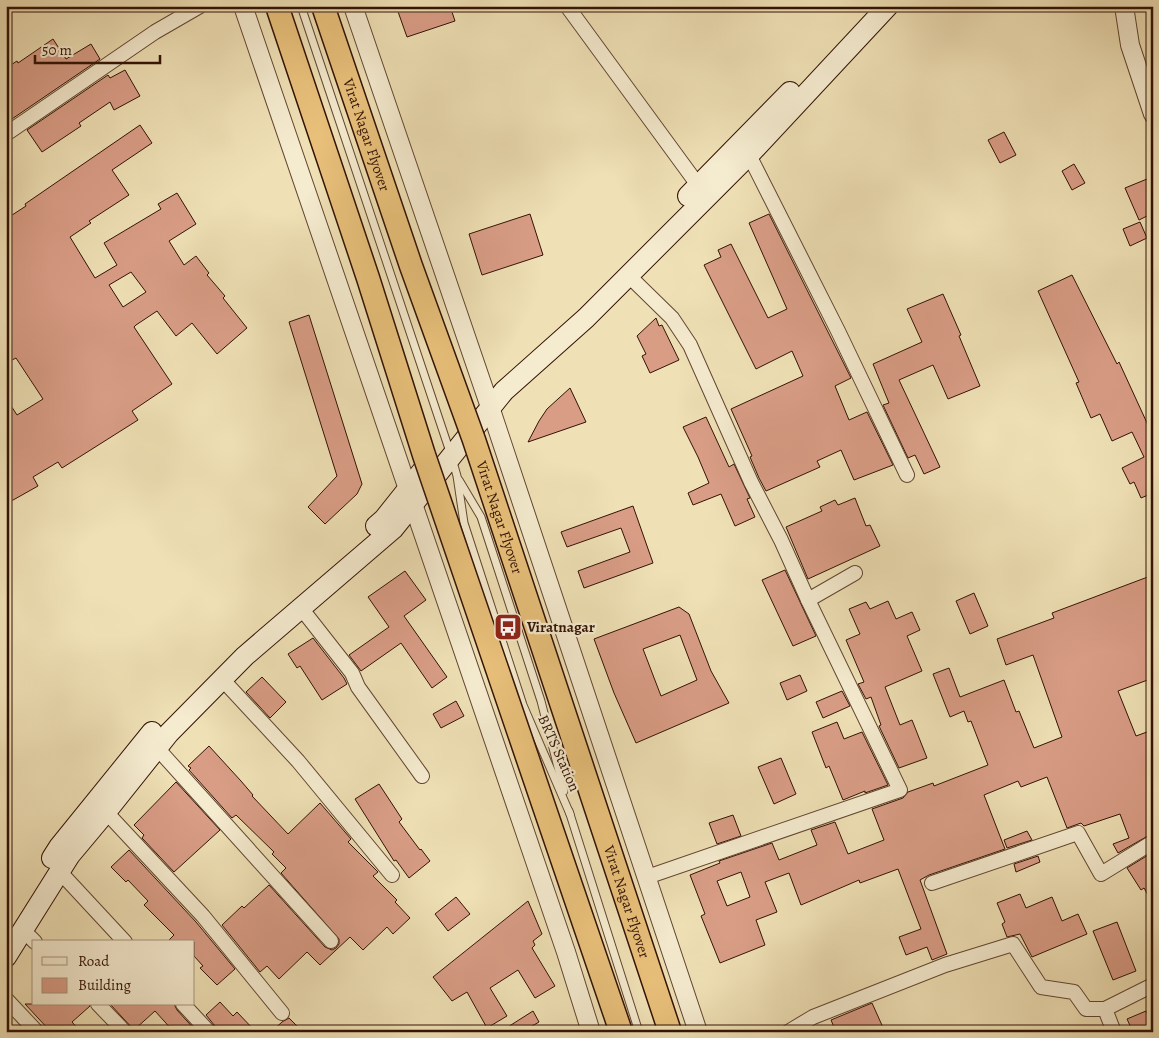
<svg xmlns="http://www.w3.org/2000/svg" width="1159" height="1038" font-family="Alegreya,serif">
  <rect width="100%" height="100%" fill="#efe0b5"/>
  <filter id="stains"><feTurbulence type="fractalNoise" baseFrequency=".004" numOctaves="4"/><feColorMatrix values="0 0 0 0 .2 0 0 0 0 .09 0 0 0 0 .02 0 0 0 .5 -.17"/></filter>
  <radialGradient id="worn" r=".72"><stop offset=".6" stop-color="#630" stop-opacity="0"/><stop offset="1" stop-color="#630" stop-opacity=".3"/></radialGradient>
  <g fill="#d99d86" stroke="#331205" fill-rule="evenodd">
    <path d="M 396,6 L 450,6 L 455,21 L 407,37 Z"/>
    <path d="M 53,39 L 66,59 L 91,44 L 100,59 L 6,123 L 6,68 L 17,61 L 18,63 Z"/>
    <path d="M 125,70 L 140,96 L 114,110 L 110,102 L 79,123 L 81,126 L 42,152 L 27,130 L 108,75 L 110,78 Z"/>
    <path d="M 140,125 L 152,143 L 112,170 L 129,195 L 89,221 L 91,223 L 70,237 L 95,278 L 117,265 L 104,243 L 161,209 L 158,204 L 177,193 L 196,224 L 169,241 L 184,265 L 196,256 L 209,273 L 207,275 L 225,296 L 223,298 L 247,328 L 217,354 L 192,323 L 176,336 L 157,311 L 136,325 L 134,327 L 172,384 L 132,411 L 138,420 L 62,468 L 58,462 L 33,477 L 38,486 L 6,504 L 6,398 L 17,415 L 43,399 L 16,358 L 6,363 L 6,219 L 26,206 L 25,204 ZM 131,272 L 146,292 L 123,307 L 109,285 Z"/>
    <path d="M 1004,132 L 1016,155 L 1000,163 L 988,140 Z"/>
    <path d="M 1074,164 L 1085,183 L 1072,190 L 1062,171 Z"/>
    <path d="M 1147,179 L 1153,194 L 1148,196 L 1153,206 L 1153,213 L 1139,220 L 1125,188 Z"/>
    <path d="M 530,214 L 543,255 L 482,275 L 469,234 Z"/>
    <path d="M 769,214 L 851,378 L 835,386 L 849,420 L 867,412 L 893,465 L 854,480 L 841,450 L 817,461 L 820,467 L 766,491 L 759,478 L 750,457 L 752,456 L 731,409 L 803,376 L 792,351 L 756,369 L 704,265 L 721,257 L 718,250 L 731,244 L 768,318 L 787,309 L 749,223 Z"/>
    <path d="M 1140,222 L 1147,238 L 1130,246 L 1123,229 Z"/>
    <path d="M 1072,275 L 1117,364 L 1119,362 L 1153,436 L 1153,493 L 1141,498 L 1134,482 L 1130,484 L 1122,468 L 1144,457 L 1132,432 L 1112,441 L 1100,414 L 1091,418 L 1076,383 L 1079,382 L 1038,291 Z"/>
    <path d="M 943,294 L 961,335 L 959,336 L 980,386 L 948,399 L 933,365 L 899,380 L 940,467 L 924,474 L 915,455 L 908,458 L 883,405 L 889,403 L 873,364 L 922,342 L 907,309 Z"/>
    <path d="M 309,315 L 362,484 L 357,494 L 325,524 L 308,507 L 337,476 L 289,322 Z"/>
    <path d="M 656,318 L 659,326 L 662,325 L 679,360 L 650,373 L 642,356 L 646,354 L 637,336 Z"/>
    <path d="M 570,388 L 586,422 L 528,442 L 539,421 L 547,409 Z"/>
    <path d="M 706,417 L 729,467 L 734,464 L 750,498 L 747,499 L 755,517 L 735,526 L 721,494 L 693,505 L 688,493 L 709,483 L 698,457 L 683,427 Z"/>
    <path d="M 855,498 L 866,526 L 870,525 L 880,546 L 808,579 L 786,527 L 822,511 L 820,507 L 835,500 L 838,505 Z"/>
    <path d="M 633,506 L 653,563 L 584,588 L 578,571 L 630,552 L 621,528 L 567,547 L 561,532 Z"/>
    <path d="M 785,570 L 816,636 L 793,646 L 762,580 Z"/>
    <path d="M 405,571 L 426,600 L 404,616 L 447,677 L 432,688 L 401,643 L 361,671 L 349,655 L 389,627 L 368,597 Z"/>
    <path d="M 1153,575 L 1153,678 L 1118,691 L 1136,736 L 1147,732 L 1148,734 L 1153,733 L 1153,833 L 1118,853 L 1113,844 L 1129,838 L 1120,814 L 1084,826 L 1081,823 L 1067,828 L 1047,777 L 1021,787 L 1018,781 L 984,795 L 1005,849 L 929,875 L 920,880 L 947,954 L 932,960 L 927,947 L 906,955 L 899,937 L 921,929 L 898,869 L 860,883 L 859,880 L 801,905 L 789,873 L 765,882 L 777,912 L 756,920 L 765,945 L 720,963 L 701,916 L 705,914 L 690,875 L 720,863 L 719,861 L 772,843 L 779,860 L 817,845 L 811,830 L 835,822 L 848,854 L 884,840 L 872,809 L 903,798 L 908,792 L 933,783 L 934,786 L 988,765 L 971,721 L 968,722 L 964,711 L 950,717 L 933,674 L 949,668 L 960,697 L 1004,680 L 1016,712 L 1019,711 L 1034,748 L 1062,737 L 1033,655 L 1006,665 L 997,639 L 1054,618 L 1052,613 ZM 741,872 L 750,897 L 727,906 L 717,881 Z"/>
    <path d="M 974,593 L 988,626 L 970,634 L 956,601 Z"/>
    <path d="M 888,601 L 896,619 L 912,612 L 920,630 L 907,636 L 922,671 L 885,687 L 900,725 L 912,720 L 927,758 L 899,768 L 879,726 L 881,725 L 871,697 L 866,699 L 858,684 L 864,682 L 846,640 L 860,634 L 849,609 L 866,602 L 870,609 Z"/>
    <path d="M 679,607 L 689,614 L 711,671 L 729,703 L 636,743 L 614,693 L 594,639 ZM 680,635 L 697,680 L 661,696 L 643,649 Z"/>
    <path d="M 313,638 L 344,678 L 347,684 L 322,700 L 300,666 L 297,668 L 288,654 Z"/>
    <path d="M 800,675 L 807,691 L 787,700 L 780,683 Z"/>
    <path d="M 262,677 L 286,702 L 270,718 L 246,692 Z"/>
    <path d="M 842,691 L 850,706 L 823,718 L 816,702 Z"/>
    <path d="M 456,701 L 464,716 L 441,728 L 433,714 Z"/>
    <path d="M 837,722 L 844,739 L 862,732 L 888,785 L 865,793 L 865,791 L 843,800 L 829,766 L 826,768 L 812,732 Z"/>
    <path d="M 209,746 L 241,781 L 253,795 L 252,796 L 288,834 L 320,803 L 351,839 L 348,842 L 378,872 L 373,876 L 397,900 L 395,902 L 410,918 L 393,934 L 387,927 L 363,950 L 350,937 L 320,965 L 307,952 L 279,979 L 267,966 L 260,972 L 222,925 L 242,906 L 244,908 L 269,885 L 325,947 L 332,950 L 336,948 L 339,944 L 339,939 L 281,873 L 286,868 L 272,854 L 274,852 L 236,815 L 232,818 L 189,770 L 191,768 L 188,766 Z"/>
    <path d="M 781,758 L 796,794 L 774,804 L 758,767 Z"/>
    <path d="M 176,782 L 220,830 L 174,872 L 142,838 L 144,835 L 134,825 Z"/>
    <path d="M 379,784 L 402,819 L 399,822 L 420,850 L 421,849 L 430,861 L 409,878 L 396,860 L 394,861 L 355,799 Z"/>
    <path d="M 733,815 L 741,836 L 717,844 L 709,823 Z"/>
    <path d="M 1027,831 L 1032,840 L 1007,848 L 1004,840 Z"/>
    <path d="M 129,850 L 196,922 L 235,969 L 217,985 L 200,968 L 203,966 L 194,956 L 194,942 L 167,942 L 174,935 L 144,905 L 148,901 L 128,880 L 126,882 L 111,867 Z"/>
    <path d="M 1153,852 L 1153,904 L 1144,888 L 1141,890 L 1127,868 Z"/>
    <path d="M 1038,856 L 1040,862 L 1016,872 L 1014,864 Z"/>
    <path d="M 1020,894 L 1026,908 L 1052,897 L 1062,921 L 1078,914 L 1087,934 L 1032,957 L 1020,934 L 1007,937 L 1002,924 L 1005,922 L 997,903 Z"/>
    <path d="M 456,897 L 470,914 L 448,931 L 435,914 Z"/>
    <path d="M 528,901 L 542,934 L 533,941 L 535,945 L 532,948 L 555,986 L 535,998 L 518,970 L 490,988 L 507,1016 L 487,1028 L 467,992 L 452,1001 L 433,977 Z"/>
    <path d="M 1117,922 L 1136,971 L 1113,980 L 1093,931 Z"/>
    <path d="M 220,1002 L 233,1016 L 237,1012 L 256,1032 L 218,1032 L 215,1026 L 206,1015 Z"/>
    <path d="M 872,1003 L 885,1032 L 836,1032 L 831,1020 Z"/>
    <path d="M 25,1004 L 89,1004 L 90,1006 L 72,1022 L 81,1032 L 51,1032 Z"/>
    <path d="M 110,1004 L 174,1004 L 177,1010 L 197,1032 L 174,1032 L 155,1011 L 134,1030 Z"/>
    <path d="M 533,1011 L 539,1022 L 522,1032 L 500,1032 Z"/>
    <path d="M 1146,1011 L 1153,1026 L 1153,1032 L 1133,1032 L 1127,1019 Z"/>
    <path d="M 289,1018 L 303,1032 L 271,1032 L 282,1022 Z"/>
  </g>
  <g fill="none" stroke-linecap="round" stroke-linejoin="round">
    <defs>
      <g id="service">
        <path d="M 301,6 L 451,455 L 457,476 L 464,523 L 523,705 L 570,814"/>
        <path d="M 459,480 L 481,517 L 541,701 L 564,791"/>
        <path d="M 569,811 L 639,1032"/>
      </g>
      <g id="minor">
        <path d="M 567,6 L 698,185"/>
        <path d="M 6,134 L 155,32 L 200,6"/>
        <path d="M 749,155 L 838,331 L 907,475"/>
        <path d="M 628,275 L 672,318 L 690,345 L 751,482 L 781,540 L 808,600 L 855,573"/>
        <path d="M 301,608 L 352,673 L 358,687 L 422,776"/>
        <path d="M 222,679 L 298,761 L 392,875"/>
        <path d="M 157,748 L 331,941"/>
        <path d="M 106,812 L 203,916 L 282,1013"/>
        <path d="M 60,872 L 125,942"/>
        <path d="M 647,877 L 900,790 L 808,600"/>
        <path d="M 932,883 L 1078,833 L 1101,874 L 1153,842"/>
        <path d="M 23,930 L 35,942"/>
        <path d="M 6,999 L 37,1032"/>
        <path d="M 98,1004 L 125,1032"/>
        <path d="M 183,1004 L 209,1032"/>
        <path d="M 788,1032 L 813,1017 L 945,965 L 1013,944 L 1041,987 L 1074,992 L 1086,1009 L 1105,1009"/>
        <path d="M 1114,1032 L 1105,1009 L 1153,985"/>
      </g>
      <g id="tertiary">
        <path d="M 243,6 L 566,952 L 591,1032"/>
        <path d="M 353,6 L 490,407 L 698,1032"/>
        <path d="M 1124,6 L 1130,45 L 1153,114"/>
      </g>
      <g id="secondary">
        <path d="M 688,196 L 790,92"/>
        <path d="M 376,526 L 384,519 L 423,470"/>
        <path d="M 52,858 L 59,847 L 152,732"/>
        <path d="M 6,957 L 70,855 L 106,812 L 169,733 L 245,656 L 393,529 L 504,391 L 586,318 L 749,155 L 888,6"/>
      </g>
    </defs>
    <use href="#service" stroke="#624631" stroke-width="9"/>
    <use href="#minor" stroke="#624631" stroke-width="16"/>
    <use href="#tertiary" stroke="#624631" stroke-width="20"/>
    <use href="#secondary" stroke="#331205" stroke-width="22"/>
    <use href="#service" stroke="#f5ebcf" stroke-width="7"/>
    <use href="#minor" stroke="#f5ebcf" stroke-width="14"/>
    <use href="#tertiary" stroke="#f5ebcf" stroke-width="18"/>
    <use href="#secondary" stroke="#f5ebcf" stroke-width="20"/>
    <defs>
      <g id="primary-bridge">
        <path d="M 277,6 L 368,278 L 424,455 L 621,1032"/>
        <path id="s1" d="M 323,6 L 411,266 L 474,440 L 670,1032"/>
      </g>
    </defs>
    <use href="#primary-bridge" stroke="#331205" stroke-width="25" stroke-linecap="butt"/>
    <use href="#primary-bridge" stroke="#e8c07a" stroke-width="22"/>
  </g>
  <defs>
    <symbol id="bus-square" viewBox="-11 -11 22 22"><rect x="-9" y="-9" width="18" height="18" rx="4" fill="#8f2418" stroke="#f5ebcf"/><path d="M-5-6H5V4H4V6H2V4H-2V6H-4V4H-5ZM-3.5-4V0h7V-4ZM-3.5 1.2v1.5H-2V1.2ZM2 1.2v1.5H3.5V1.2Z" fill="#fff"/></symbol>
  </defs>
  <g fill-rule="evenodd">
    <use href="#bus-square" x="492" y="611" width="32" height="32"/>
  </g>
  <g text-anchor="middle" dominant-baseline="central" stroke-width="4.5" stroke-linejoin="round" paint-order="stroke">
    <g font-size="15" fill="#331205" stroke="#f5ebcf">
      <text stroke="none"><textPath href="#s1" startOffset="136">Virat Nagar Flyover</textPath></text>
      <text stroke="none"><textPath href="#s1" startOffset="541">Virat Nagar Flyover</textPath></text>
      <text transform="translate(559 753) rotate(66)">BRTS Station</text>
      <text stroke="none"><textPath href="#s1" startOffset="946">Virat Nagar Flyover</textPath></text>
    </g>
    <g font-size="15" font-weight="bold" fill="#331205" stroke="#f5ebcf" text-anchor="start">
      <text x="527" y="627">Viratnagar</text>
    </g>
  </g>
  <rect width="1159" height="1038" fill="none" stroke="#efe0b5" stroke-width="25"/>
  <rect x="8" y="8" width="1144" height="1023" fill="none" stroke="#331205" stroke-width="2.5"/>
  <rect x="12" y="12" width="1134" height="1013" fill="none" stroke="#331205"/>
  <rect x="32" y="940" width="162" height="65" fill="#f5ebcf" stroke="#a7947e"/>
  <rect x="42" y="957" width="25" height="8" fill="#f5ebcf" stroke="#a7947e"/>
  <text x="78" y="966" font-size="15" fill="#331205">Road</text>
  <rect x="42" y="978" width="25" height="15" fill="#d99d86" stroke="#a7947e"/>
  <text x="78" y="990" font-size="15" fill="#331205">Building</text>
  <path d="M35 55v8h125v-8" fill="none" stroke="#331205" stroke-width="2.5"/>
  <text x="42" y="55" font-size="15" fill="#331205" stroke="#f5ebcf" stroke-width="4" paint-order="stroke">50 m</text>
  <rect width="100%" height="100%" filter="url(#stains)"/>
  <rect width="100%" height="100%" fill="url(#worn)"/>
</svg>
